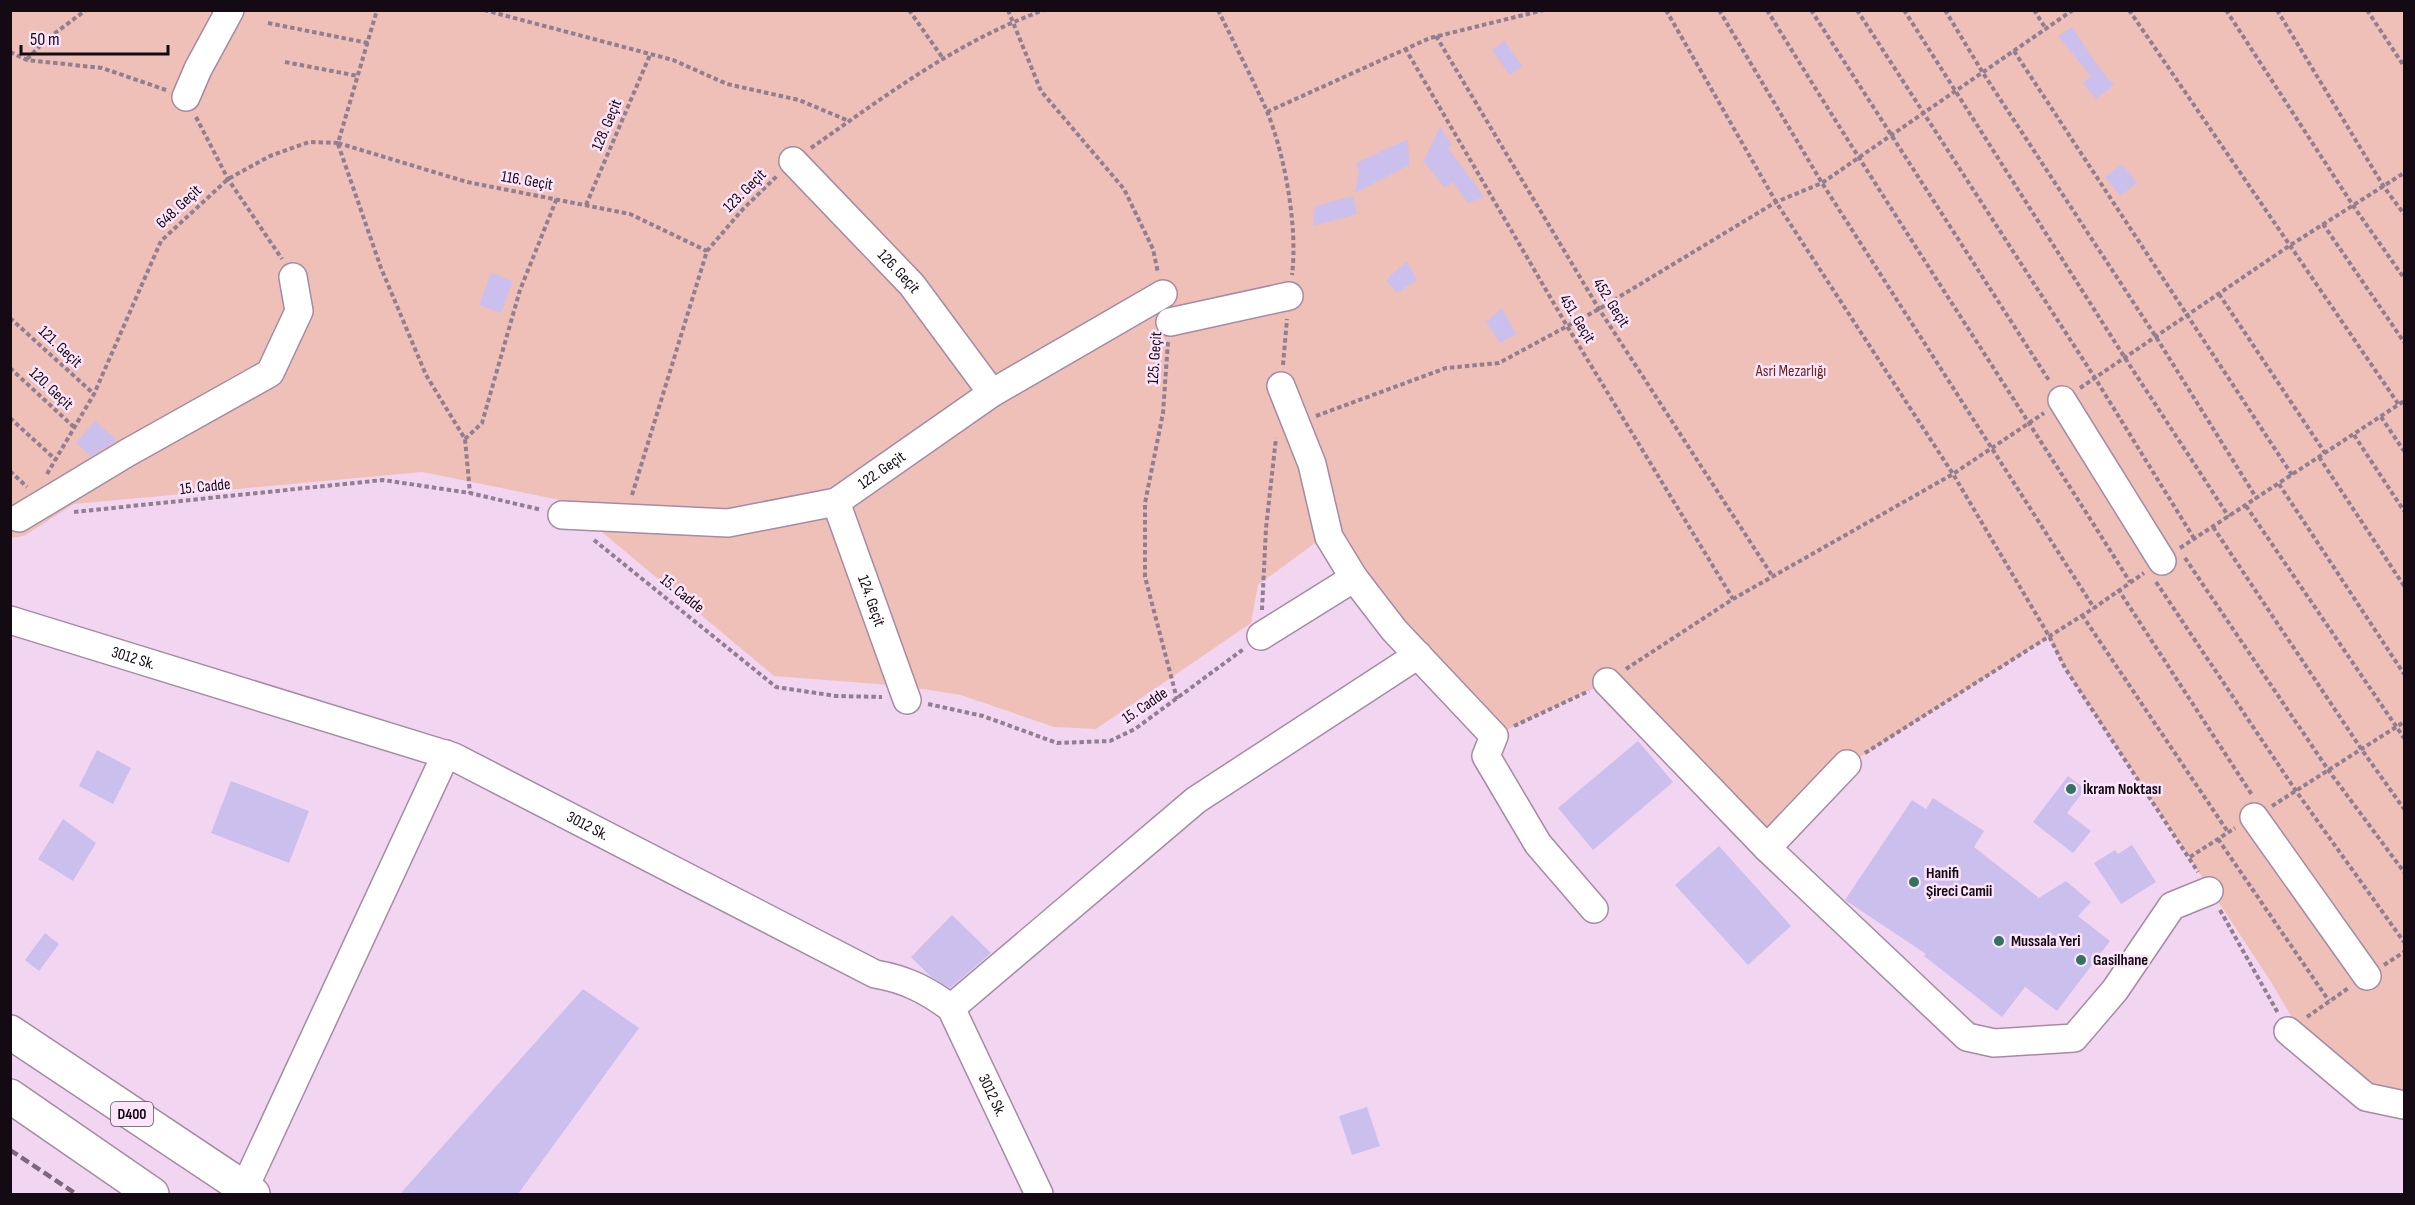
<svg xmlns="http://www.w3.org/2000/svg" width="2415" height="1205" font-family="'Sofia Sans Condensed',sans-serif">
  <rect width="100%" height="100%" fill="#f2d6f1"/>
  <path fill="#efc0b8" d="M 10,11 L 2404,11 L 2404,1104 L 2323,1058 L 2291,1016 L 2271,982 L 2065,668 L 2049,637 L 1840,770 L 1764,844 L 1607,682 L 1494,736 L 1326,535 L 1258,585 L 1251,623 L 1096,729 L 1054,727 L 961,695 L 903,686 L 774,676 L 565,501 L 422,472 L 74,504 L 24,536 L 11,538 Z"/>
  <g fill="#cbbfed">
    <path d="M 2072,27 L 2100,69 L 2114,85 L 2096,99 L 2083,83 L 2091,76 L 2058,36 Z"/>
    <path d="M 1505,41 L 1522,66 L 1510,75 L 1492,50 Z"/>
    <path d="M 1440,127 L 1452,145 L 1448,148 L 1484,197 L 1468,203 L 1453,182 L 1445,188 L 1425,163 L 1422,164 Z"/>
    <path d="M 1408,139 L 1409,165 L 1355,193 L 1359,171 L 1356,163 Z"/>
    <path d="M 2122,164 L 2137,183 L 2120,196 L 2105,177 Z"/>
    <path d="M 1353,196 L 1357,214 L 1313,226 L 1315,206 Z"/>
    <path d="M 1407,261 L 1417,280 L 1397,293 L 1386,280 Z"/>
    <path d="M 491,273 L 513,281 L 501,313 L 479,305 Z"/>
    <path d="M 1502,308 L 1516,334 L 1500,343 L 1486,322 Z"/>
    <path d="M 95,421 L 117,440 L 91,456 L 76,443 Z"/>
    <path d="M 1638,741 L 1673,782 L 1593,850 L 1558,808 Z"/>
    <path d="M 97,750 L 131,768 L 113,804 L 79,786 Z"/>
    <path d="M 2068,776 L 2085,789 L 2067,813 L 2091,831 L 2073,853 L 2033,822 Z"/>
    <path d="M 231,781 L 309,811 L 289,863 L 211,833 Z"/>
    <path d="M 1933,798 L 1984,831 L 1974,847 L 2038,897 L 2037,899 L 2066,881 L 2091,902 L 2078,916 L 2110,941 L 2057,1011 L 2025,987 L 2002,1017 L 1924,956 L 1926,954 L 1845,900 L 1912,800 L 1926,809 Z"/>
    <path d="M 63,819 L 96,843 L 73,881 L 38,859 Z"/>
    <path d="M 2132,845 L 2156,882 L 2121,904 L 2094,863 L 2115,850 L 2118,854 Z"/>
    <path d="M 1719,846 L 1791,926 L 1748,965 L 1675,885 Z"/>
    <path d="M 952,915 L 991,953 L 950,988 L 930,976 L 911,957 Z"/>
    <path d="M 45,933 L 59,944 L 39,971 L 25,960 Z"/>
    <path d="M 583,989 L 639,1028 L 518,1194 L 400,1194 Z"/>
    <path d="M 1367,1107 L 1380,1146 L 1352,1155 L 1339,1116 Z"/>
  </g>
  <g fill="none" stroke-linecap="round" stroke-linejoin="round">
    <defs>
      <g id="minor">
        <path d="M 186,97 L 198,69 L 230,10"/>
        <path id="s1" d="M 793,161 L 912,285 L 992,393"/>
        <path d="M 1170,322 L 1289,296"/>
        <path d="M 1281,386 L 1312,464 L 1329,537 L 1354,578 L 1394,630 L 1494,736 L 1486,756 L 1538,844 L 1594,909"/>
        <path d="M 2062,400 L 2162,561"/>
        <path id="s2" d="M 836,502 L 907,700"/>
        <path id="s3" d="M 562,515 L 728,523 L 836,502 L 992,393 L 1163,294"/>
        <path d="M 19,518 L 127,453 L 270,373 L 299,311 L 293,277"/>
        <path id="s4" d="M 10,620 L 454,757 L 875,974 C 905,979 927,990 951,1008 L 1039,1194"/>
        <path d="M 1261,636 L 1354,578"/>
        <path d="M 1607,682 L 1767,848 L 1847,764"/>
        <path d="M 2254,817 L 2367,976"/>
        <path d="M 1767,848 L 1967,1037 L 1994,1043 L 2074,1038 L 2115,990 L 2172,906 L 2209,891"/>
        <path d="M 951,1008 L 1196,800 L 1418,655"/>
        <path d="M 2288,1031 L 2366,1097 L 2404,1105"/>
        <path d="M 244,1189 L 446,754"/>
      </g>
      <g id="highway">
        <path d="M 10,1032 L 253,1194"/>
        <path d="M 10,1096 L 152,1194"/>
      </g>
    </defs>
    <use href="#minor" stroke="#a58ba4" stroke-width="30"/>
    <use href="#highway" stroke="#a58ba4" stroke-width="36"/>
    <g stroke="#927e91" stroke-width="4" stroke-dasharray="4.5 3" stroke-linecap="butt">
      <path d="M 484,10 L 673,60 L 727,84 L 799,100 L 849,121"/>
      <path d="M 909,10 L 942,57"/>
      <path d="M 1008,10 L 1041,91 L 1124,189 L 1153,249 L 1158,273"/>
      <path d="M 1218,10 C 1234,43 1251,76 1266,109 C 1285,154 1298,228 1292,275"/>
      <path d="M 1666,10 L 1776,202 L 1953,474 L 2049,636 L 2065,668 L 2198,872"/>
      <path d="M 1719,10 L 1822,183 L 2094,608"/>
      <path d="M 1767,10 C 1885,203 2010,391 2130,582"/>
      <path d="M 1811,10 L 2050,382"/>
      <path d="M 1857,10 L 2095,378 L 2195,540"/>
      <path d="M 1904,10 L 2125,358 L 2229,517"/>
      <path d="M 1945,10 L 1983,73 L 2156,337 L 2257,499"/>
      <path d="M 2034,10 L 2046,29"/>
      <path d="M 2129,10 L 2399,405"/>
      <path d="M 2226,10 L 2354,207 L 2404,278"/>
      <path d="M 2277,10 L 2384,187 L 2404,214"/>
      <path d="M 2367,10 L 2404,66"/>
      <path d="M 268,23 L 368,43"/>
      <path d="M 1436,36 L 1599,309 L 1773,577"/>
      <path d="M 1405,48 L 1567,326 L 1733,599"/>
      <path d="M 2014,51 L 2292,475"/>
      <path d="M 10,52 L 27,60 L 102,68 L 166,90"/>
      <path d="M 27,59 L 47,39 L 86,10"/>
      <path d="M 285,62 L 358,76"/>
      <path d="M 1267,112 L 1430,38 L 1544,10"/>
      <path d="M 196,117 L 228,179 L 282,259"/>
      <path d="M 338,143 L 467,182 L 630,214 L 707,251"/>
      <path d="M 338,144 L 381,268 L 426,375 L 465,439 L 470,493"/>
      <path d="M 811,148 C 887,95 956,42 1044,10"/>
      <path d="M 586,205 L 650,55"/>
      <path d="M 2323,224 L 2404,342"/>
      <path d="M 2219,294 L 2325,453"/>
      <path d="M 10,318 L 94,394"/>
      <path d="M 1168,342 L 1163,413 L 1145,503 L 1145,577 L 1177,699"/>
      <path d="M 1283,365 L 1287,319"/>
      <path d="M 10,368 L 75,428"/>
      <path d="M 2080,388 L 2289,246 L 2404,173"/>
      <path d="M 1316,416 L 1446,368 L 1499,363 L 1599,309 L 1776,202 L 1822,183 L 2073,10"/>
      <path d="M 2381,417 L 2404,451"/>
      <path d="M 10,418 L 56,460"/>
      <path d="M 2354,435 L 2404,511"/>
      <path d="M 465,439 L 482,423 L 520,290 L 557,198"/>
      <path d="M 2319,457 L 2404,586"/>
      <path d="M 10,471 L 27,487"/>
      <path d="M 47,474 L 94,394 L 161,241 L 228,179 L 270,156 L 309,142 L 338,143 L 377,10"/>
      <path d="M 2279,484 L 2404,674"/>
      <path d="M 632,495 L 707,251 L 743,209 L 777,176"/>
      <path d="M 2246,506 L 2404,738"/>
      <path d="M 74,512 L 383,480 L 470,493 L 542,510"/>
      <path d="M 2213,527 L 2362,750 L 2404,809"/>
      <path d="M 594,540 L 776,687 L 836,696 L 882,697"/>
      <path d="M 2180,548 L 2404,401"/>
      <path d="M 2185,558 L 2329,771 L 2404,872"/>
      <path d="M 2156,582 L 2296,791 L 2404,942"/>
      <path d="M 2118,589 L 2252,795"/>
      <path d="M 1262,610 L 1266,528 L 1276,438"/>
      <path d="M 2082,615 L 2228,832"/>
      <path d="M 1626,669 L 1733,599 L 1953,474 L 2044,413"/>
      <path d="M 928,704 L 983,716 L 1057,743 L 1110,741 L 1135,729 L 1245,648"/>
      <path d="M 1514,726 L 1589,691"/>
      <path d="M 1865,753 L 2094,608 L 2144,573"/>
      <path d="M 2272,806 L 2404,722"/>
      <path d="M 2218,839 L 2329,1001"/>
      <path d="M 2190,857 L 2235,828"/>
      <path d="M 2220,910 L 2278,1013"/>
      <path d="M 2384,965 L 2404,952"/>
      <path d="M 2307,1017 L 2350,987"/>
    </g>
    <use href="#minor" stroke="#fff" stroke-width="27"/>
    <use href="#highway" stroke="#fff" stroke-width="33"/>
    <path stroke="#7b697b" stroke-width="4.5" stroke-dasharray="9 4.5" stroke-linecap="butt" d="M 10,1150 L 76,1194"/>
  </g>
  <g fill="#337362" stroke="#fce5fb" stroke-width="2">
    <circle cx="2071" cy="789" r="6"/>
    <circle cx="1914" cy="882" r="6"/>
    <circle cx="1999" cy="941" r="6"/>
    <circle cx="2081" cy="960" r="6"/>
  </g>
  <g text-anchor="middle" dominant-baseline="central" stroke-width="5" stroke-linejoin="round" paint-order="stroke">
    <rect fill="#fce5fb" stroke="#594c59" stroke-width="1.5" x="111" y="1102" width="42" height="24" rx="4.5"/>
    <g font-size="15" font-weight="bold" fill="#130a13">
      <text x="132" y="1114">D400</text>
    </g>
    <g font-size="16" fill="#130a13" stroke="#fce5fb">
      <text transform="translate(607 125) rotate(-67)">128. Geçit</text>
      <text transform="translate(527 181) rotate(10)">116. Geçit</text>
      <text transform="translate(745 191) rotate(-45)">123. Geçit</text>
      <text transform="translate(179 207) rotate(-43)">648. Geçit</text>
      <text stroke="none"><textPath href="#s1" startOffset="153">126. Geçit</textPath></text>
      <text transform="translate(1611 303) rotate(58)">452. Geçit</text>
      <text transform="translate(1577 319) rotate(59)">451. Geçit</text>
      <text transform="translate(60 347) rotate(43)">121. Geçit</text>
      <text transform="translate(1155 358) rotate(-86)">125. Geçit</text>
      <text transform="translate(51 389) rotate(43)">120. Geçit</text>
      <text stroke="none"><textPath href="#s3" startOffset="332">122. Geçit</textPath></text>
      <text transform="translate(205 487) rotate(-6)">15. Cadde</text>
      <text transform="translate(682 594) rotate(39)">15. Cadde</text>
      <text stroke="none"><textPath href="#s2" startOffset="105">124. Geçit</textPath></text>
      <text stroke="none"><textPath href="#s4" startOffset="129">3012 Sk.</textPath></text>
      <text transform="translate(1145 706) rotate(-34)">15. Cadde</text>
      <text stroke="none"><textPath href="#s4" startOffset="615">3012 Sk.</textPath></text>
      <text stroke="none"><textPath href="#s4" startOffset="1119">3012 Sk.</textPath></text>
    </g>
    <g font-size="16" fill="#682720" stroke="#fce5fb">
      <text x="1791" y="371">Asri Mezarlığı</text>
    </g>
    <g font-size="16" font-weight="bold" fill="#130a13" stroke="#fce5fb" text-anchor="start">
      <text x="2083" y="789">İkram Noktası</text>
      <text x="1926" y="873">Hanifi<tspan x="1926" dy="18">Şireci Camii</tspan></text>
      <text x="2011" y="941">Mussala Yeri</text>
      <text x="2093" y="960">Gasilhane</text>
    </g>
  </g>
  <rect width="2415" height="1205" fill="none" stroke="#130a13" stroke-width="24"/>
  <path d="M21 45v9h147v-9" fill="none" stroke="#130a13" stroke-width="3"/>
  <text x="30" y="45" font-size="18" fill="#130a13" stroke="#fce5fb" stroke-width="4.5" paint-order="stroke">50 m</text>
</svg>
